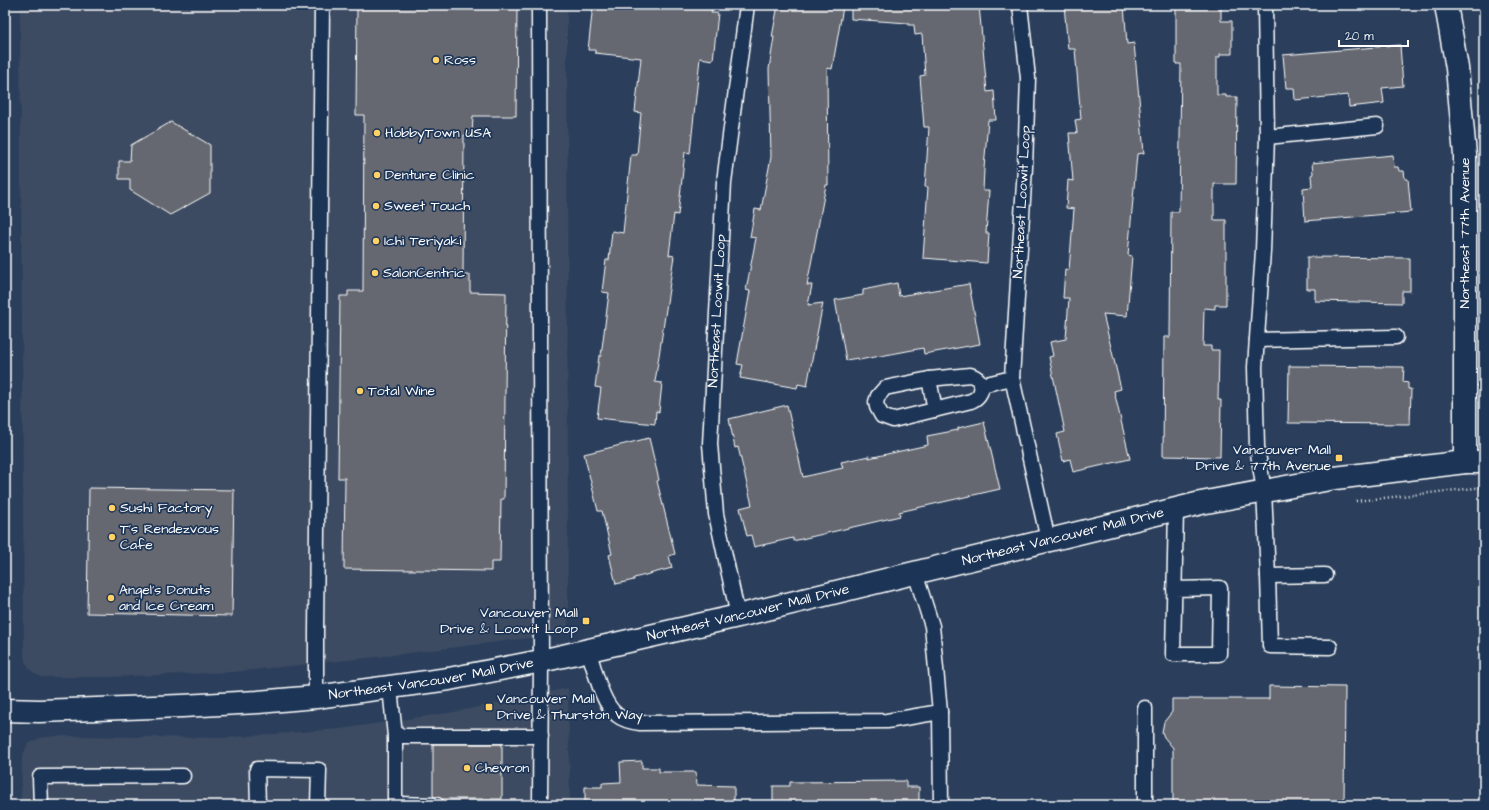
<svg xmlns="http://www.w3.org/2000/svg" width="1489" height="810" font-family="'Architects Daughter',sans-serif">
  <rect width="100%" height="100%" fill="#2b3f5c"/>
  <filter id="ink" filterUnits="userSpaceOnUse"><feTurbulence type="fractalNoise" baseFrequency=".025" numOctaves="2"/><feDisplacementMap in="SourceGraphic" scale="8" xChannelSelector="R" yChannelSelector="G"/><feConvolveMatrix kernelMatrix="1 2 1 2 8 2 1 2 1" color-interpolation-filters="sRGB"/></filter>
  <g filter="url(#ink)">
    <g fill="#3c4b62">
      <path d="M 20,5 L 567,5 L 568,633 L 376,657 L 233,672 L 108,677 L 41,677 L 34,673 L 29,668 L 25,661 L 24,653 Z"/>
      <path d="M 568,688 L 570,805 L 21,805 L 22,757 L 28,744 L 40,738 L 57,736 L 223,738 L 340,729 L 455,712 Z"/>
    </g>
    <g fill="#65676f" stroke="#fff">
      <path d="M 357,5 L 517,5 L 516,116 L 473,116 L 472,135 L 464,135 L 463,275 L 470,275 L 470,292 L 506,293 L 504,499 L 501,499 L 500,562 L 491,562 L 491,571 L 344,569 L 345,478 L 338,478 L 340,296 L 348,296 L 348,291 L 363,291 L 364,115 L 356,115 Z"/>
      <path d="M 593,5 L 712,5 L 711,13 L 718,13 L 713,60 L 700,58 L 690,153 L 685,152 L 678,215 L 674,214 L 669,255 L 674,256 L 655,382 L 662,383 L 659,412 L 656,411 L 655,424 L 597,418 L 601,388 L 595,387 L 599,356 L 601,356 L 609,293 L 602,292 L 606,260 L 609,260 L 612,231 L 623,233 L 631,155 L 637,155 L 641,113 L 635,112 L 641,58 L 595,53 L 595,50 L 588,50 Z"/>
      <path d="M 778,5 L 833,5 L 843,7 L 832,69 L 827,68 L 828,185 L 826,185 L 807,285 L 812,285 L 808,305 L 823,303 L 807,386 L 798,384 L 797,388 L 740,378 L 743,365 L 737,364 L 750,291 L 746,290 L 756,238 L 750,237 L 755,209 L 761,210 L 771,157 L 769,69 L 774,37 L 772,37 Z"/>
      <path d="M 851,5 L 979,5 L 987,92 L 994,91 L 996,120 L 988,120 L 984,169 L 983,191 L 989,191 L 986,233 L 989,233 L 987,263 L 923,258 L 928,187 L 925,187 L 929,127 L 924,127 L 920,76 L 925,75 L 922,34 L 915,35 L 914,25 L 908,25 L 908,23 L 851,19 Z"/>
      <path d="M 1064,5 L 1124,5 L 1127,44 L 1134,43 L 1144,153 L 1137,154 L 1128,255 L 1132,256 L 1127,316 L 1103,314 L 1121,389 L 1114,391 L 1130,459 L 1073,472 L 1070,459 L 1063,461 L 1057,434 L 1065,432 L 1049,357 L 1053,356 L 1050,342 L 1066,339 L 1069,298 L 1063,298 L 1065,269 L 1069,270 L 1074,209 L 1066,208 L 1068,180 L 1073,181 L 1069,133 L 1077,133 L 1075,120 L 1081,119 L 1075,49 L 1068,49 Z"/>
      <path d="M 1176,5 L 1221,5 L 1221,21 L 1232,21 L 1232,54 L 1220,54 L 1220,57 L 1217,57 L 1217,95 L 1226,95 L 1226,97 L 1237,97 L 1236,184 L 1214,184 L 1214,220 L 1226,220 L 1226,305 L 1215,305 L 1215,309 L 1204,308 L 1203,346 L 1211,346 L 1211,350 L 1219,350 L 1218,400 L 1221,400 L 1220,457 L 1163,456 L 1164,337 L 1170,337 L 1171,212 L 1179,212 L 1181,64 L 1176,64 Z"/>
      <path d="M 1400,45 L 1403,86 L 1382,88 L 1384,103 L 1349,107 L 1348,95 L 1295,100 L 1294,88 L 1286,88 L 1283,55 Z"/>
      <path d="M 171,122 L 210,145 L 210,193 L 170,215 L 130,190 L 130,179 L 119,179 L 119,161 L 130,161 L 131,145 Z"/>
      <path d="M 1393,155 L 1394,167 L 1398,167 L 1399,171 L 1404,171 L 1405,179 L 1408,179 L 1411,212 L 1305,221 L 1303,188 L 1312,187 L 1311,175 L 1313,174 L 1312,163 Z"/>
      <path d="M 1307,257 L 1410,258 L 1410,291 L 1402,291 L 1402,303 L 1315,301 L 1315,289 L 1307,289 Z"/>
      <path d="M 897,283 L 899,296 L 969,284 L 980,344 L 924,354 L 923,348 L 859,360 L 858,358 L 846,360 L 835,300 L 863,295 L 863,290 Z"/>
      <path d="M 1289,366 L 1404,367 L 1403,382 L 1408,383 L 1408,389 L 1411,389 L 1410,424 L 1288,423 Z"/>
      <path d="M 787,405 L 803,477 L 843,468 L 841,462 L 869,456 L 869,458 L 928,445 L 927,436 L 958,430 L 958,428 L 984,422 L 1000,489 L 899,512 L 900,516 L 793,541 L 793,538 L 754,547 L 751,535 L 747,536 L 740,508 L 752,505 L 738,447 L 735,448 L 729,419 Z"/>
      <path d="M 649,438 L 659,480 L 657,481 L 675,554 L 669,556 L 672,568 L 634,578 L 634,580 L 616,584 L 609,555 L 612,554 L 602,511 L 598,511 L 584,454 Z"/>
      <path d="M 89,488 L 234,490 L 232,616 L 87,613 Z"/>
      <path d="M 1269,686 L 1345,687 L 1344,805 L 1173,805 L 1173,748 L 1164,737 L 1162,732 L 1164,722 L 1172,712 L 1172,699 L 1269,699 Z"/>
      <path d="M 433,744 L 502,744 L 502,799 L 442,799 L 433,796 Z"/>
      <path d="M 642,761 L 642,768 L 659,768 L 659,772 L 696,772 L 697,785 L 734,786 L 734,805 L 585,805 L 585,787 L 602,787 L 602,783 L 621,782 L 620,762 Z"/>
      <path d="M 906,781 L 906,787 L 919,787 L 919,805 L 773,805 L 773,786 L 790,786 L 790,782 Z"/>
    </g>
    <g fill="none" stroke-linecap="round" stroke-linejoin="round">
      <defs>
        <g id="lane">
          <path d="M 539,5 L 541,661 L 540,805"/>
          <path d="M 1020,5 L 1028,78 L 1025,167 L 1012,378 L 1048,540"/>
          <path d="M 1265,5 L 1267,137 L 1263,251 L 1255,367 L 1257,447 L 1264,491 L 1268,576 L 1270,646 L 1330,647"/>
          <path d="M 1267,137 L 1377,126"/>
          <path d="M 1257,340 L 1396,337"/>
          <path d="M 970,375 C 985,379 985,395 971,401 L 893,420 L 882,416 L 877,407 L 876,402 L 878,396 L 885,388 L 929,379 Z"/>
          <path d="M 929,379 L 935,410"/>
          <path d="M 982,385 L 1012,378"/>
          <path d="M 1268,576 L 1325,575"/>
          <path d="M 1174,589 L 1220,588 L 1219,654 L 1173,654 L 1176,509"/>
          <path id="s1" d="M 738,616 L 716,514 L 710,444 L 724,182 L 747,5"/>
          <path d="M 588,650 C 595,669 601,703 617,715 C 623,720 632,722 640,723 L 887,721 L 940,712 L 932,626 L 915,573"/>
          <path d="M 390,688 L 395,736 L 395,804 L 437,805"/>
          <path d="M 316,697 L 316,633 L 322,5"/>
          <path d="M 1145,708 L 1145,805"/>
          <path d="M 940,712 L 941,805"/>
          <path d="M 395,736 L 541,736"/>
          <path d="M 41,805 L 40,777 L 183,776"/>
          <path d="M 258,805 L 257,769 L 319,770 L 318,805"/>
        </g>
        <g id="secondary">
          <path d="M 1446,5 L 1457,68 L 1465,155 L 1465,462"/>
          <path id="s2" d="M 5,710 L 39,711 L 182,706 L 258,702 L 316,697 L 449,679 L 541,661 L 738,616 L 1201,503 L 1335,478 L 1465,462 L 1484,462"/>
        </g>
      </defs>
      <use href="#lane" stroke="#fff" stroke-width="17"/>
      <use href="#secondary" stroke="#fff" stroke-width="25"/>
      <path stroke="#fff" stroke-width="2.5" stroke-dasharray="1 3" stroke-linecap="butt" d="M 1356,501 L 1484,487"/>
      <use href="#lane" stroke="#1d3557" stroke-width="14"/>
      <use href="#secondary" stroke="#1d3557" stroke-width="22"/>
    </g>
  </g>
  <g fill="#ffd166" stroke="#1d3557" stroke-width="1.5">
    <circle cx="436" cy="60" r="4"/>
    <circle cx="377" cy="133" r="4"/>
    <circle cx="377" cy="175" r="4"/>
    <circle cx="376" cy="206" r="4"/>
    <circle cx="376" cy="241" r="4"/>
    <circle cx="375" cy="273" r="4"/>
    <circle cx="360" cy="391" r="4"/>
    <rect x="1335" y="454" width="8" height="8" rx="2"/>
    <circle cx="112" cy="508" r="4"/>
    <circle cx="112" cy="537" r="4"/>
    <circle cx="111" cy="598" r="4"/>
    <rect x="582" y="617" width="8" height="8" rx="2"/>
    <rect x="485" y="703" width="8" height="8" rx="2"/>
    <circle cx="467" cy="768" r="4"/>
  </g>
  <g text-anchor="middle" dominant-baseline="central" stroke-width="3.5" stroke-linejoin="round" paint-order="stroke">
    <g font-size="14" fill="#fff" stroke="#1d3557" text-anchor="start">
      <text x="444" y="60">Ross</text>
      <text x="385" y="133">HobbyTown USA</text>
      <text x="385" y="175">Denture Clinic</text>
      <text x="384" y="206">Sweet Touch</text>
      <text x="384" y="241">Ichi Teriyaki</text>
      <text x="383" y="273">SalonCentric</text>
      <text x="368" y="391">Total Wine</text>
      <text x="1331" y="450" text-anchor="end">Vancouver Mall<tspan x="1331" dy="16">Drive &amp; 77th Avenue</tspan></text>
      <text x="120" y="508">Sushi Factory</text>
      <text x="120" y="529">T's Rendezvous<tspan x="120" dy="16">Cafe</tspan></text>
      <text x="119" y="590">Angel's Donuts<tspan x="119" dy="16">and Ice Cream</tspan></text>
      <text x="578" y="613" text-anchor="end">Vancouver Mall<tspan x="578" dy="16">Drive &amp; Loowit Loop</tspan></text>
      <text x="497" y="699">Vancouver Mall<tspan x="497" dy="16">Drive &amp; Thurston Way</tspan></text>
      <text x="475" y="768">Chevron</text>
    </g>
    <g font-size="14" fill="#fff" stroke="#1d3557">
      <text transform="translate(1022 202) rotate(-87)">Northeast Loowit Loop</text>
      <text transform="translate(1465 233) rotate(-90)">Northeast 77th Avenue</text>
      <text stroke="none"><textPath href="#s1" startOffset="308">Northeast Loowit Loop</textPath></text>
      <text stroke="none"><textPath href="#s2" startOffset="1076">Northeast Vancouver Mall Drive</textPath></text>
      <text stroke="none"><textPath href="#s2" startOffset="752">Northeast Vancouver Mall Drive</textPath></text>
      <text stroke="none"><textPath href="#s2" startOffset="428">Northeast Vancouver Mall Drive</textPath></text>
    </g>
  </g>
  <rect width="1489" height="810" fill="none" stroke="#1d3557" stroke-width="20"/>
  <rect x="10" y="10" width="1469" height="790" fill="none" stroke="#fff" stroke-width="1.5" filter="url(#ink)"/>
  <path d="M1339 40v6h69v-6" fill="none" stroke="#ffffff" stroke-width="2"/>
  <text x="1345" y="40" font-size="12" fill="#ffffff" stroke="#1d3557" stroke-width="3" paint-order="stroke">20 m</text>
</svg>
